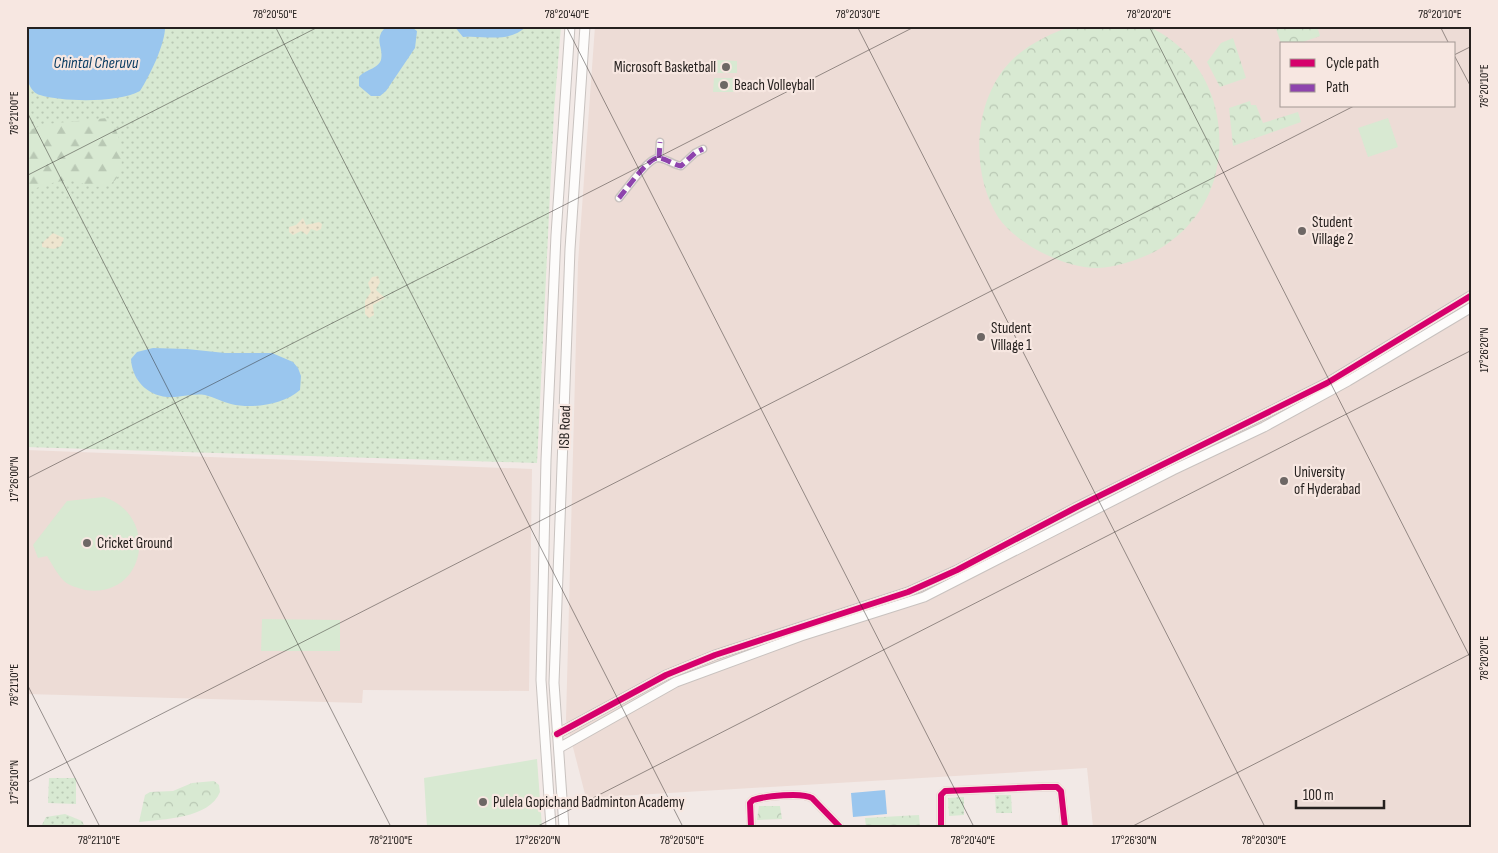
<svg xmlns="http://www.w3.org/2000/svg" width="1498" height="853" font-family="'Sofia Sans Condensed',sans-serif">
  <defs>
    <pattern id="grass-dots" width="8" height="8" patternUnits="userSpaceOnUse" patternTransform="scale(1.25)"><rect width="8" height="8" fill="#d8e9d2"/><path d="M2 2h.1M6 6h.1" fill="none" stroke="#b9c8b4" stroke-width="1.8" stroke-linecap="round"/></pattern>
    <pattern id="forest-firs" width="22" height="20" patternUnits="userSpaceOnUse" patternTransform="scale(1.25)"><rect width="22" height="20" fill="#d8e9d2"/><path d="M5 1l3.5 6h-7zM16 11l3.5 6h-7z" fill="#b9c8b4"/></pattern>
    <pattern id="sand-dots" width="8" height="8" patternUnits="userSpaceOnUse" patternTransform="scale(1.25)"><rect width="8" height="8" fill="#eee5cf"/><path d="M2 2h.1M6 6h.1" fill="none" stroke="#ccc4b1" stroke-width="1.8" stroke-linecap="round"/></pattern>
    <pattern id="park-crowns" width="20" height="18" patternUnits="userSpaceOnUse" patternTransform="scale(1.25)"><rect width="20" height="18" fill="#d8e9d2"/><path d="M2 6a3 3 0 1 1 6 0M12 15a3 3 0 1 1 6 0" fill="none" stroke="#b9c8b4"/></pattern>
  </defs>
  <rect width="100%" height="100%" fill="#f2e9e6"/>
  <g fill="#eddcd6" fill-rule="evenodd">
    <path d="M 595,26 L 1472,26 L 1472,827 L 1093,827 L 1087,768 L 586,798 L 566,720 L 578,263 ZM 1282,44 L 1454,44 L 1454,106 L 1282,106 Z"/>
    <path d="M 26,450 L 532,469 L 529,691 L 363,690 L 362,703 L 26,694 Z"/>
  </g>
  <g fill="url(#grass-dots)">
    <path d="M 26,26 L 561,26 L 554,111 L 537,463 L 26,447 Z"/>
    <path d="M 49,778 L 76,778 L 76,804 L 48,803 Z"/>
    <path d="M 995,795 L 1011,795 L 1012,813 L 996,813 Z"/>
    <path d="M 964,797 L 964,815 L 949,816 L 948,798 Z"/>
    <path d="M 65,814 L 82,821 L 85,827 L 41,827 L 46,817 Z"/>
  </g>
  <path fill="url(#forest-firs)" d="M 107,118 C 117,126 120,140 121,152 C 124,171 117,190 93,186 C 84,185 76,180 67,181 C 53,181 39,187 26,192 L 26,131 L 47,124 Z"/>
  <g fill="url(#sand-dots)">
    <path d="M 303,218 L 306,225 L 319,222 L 322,224 L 321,229 L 317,231 L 311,229 L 307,235 L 301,231 L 293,235 L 289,232 L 289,227 L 296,225 Z"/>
    <path d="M 53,233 L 64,238 L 61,246 L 54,249 L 42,247 L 42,243 Z"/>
    <path d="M 378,276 L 380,282 L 376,290 L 385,298 L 373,305 L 374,315 L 369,318 L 365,314 L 365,301 L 371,292 L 368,283 L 372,277 Z"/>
  </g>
  <g fill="url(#park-crowns)">
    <path d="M 1073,26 C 1091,26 1131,23 1146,26 C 1156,29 1168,37 1176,44 C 1215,76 1228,132 1214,180 C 1204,212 1183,236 1154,252 C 1138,260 1117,267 1098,268 C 1066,269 1016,244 998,217 C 970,172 973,101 1010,62 C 1026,45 1051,33 1073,26 Z"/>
    <path d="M 1275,26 L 1317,26 L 1320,36 L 1297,44 L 1282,44 L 1282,46 Z"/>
    <path d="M 1233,38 L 1246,78 L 1220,87 L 1207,62 L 1221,43 Z"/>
    <path d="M 1250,101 L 1251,105 L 1256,105 L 1263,123 L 1298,112 L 1301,122 L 1233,146 L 1229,108 Z"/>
    <path d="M 214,781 L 219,785 L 220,792 C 209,819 163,819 139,822 L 145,795 L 150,792 L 173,791 L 192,783 Z"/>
    <path d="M 759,806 L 780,806 L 782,819 L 757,820 Z"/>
    <path d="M 919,815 L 920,827 L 866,827 L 865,818 Z"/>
  </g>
  <g fill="#d8e9d2">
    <path d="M 715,60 L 737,61 L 737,73 L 714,73 Z"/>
    <path d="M 714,78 L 736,78 L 735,92 L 713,92 Z"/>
    <path d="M 1388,118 L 1398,147 L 1368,157 L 1358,128 Z"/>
    <path d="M 104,497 C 160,516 146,599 85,590 C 79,588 69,586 64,581 C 57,574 52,564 47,556 L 38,558 L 33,545 L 67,501 Z"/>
    <path d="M 262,619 L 340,620 L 340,651 L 261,651 Z"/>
    <path d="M 537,759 L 542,827 L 427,827 L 424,778 Z"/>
  </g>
  <g fill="#9ac6ee">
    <path d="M 26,26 L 165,26 C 166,43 149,77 140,91 C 118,103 63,102 40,95 C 35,94 31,89 29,84 C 21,69 26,43 26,26 Z"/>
    <path d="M 394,26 L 410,26 L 417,31 L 415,48 L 386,91 L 380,96 L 371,96 L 359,86 L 359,77 C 364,70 378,69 381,60 C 384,48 374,40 384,29 Z"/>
    <path d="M 454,26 L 527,26 C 508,44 486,35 463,37 Z"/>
    <path d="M 153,348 L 187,349 L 225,353 L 272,353 L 293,362 L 298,368 L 301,376 L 300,390 C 283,405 252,409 231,404 C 222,402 214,397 205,395 C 192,393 180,398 167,397 C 146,395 132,379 131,359 L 137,352 Z"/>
    <path d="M 885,790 L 887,814 L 853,817 L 851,793 Z"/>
  </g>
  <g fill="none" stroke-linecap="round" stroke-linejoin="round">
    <defs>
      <g id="street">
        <path d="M 659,158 L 660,142"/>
        <path d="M 619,198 C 626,190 648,158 658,158 C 665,158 674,165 681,166 L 695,153 L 703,149"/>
        <path d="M 751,827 L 750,803 L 753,800 C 765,796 802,792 812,798 L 840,827"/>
        <path d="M 941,827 L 941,795 L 945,791 L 1043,787 L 1057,787 L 1061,791 L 1065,827"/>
      </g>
      <g id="secondary">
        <path d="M 557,734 L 666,675 L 715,655 L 908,592 L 957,570 L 1075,508 L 1327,383 L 1472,295"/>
        <path d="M 559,748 L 676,682 L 801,636 L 924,597 L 1173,470 L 1264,427 L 1348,381 L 1472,307"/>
        <path d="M 551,827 L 541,680 L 546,460 L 556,235 L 570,26"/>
        <path d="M 564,827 L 554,683 L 570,249 L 585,26"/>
      </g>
    </defs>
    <use href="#street" stroke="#c8c2bf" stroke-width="9"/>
    <use href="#secondary" stroke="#c8c2bf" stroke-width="11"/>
    <use href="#street" stroke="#fdfcfb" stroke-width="6"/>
    <use href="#secondary" stroke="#fdfcfb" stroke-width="9"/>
    <g stroke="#8e44ad" stroke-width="5" stroke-dasharray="10 5" stroke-linecap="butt">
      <path d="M 659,158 L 660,142"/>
      <path d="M 619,198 C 626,190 648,158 658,158 C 665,158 674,165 681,166 L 695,153 L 703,149"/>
    </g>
    <defs>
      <g id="cycleway">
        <path d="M 557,734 L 666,675 L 715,655 L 908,592 L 957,570 L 1075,508 L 1327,383 L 1472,295"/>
        <path d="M 751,827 L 750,803 L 753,800 C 765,796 802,792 812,798 L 840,827"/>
        <path d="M 941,827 L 941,795 L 945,791 L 1043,787 L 1057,787 L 1061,791 L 1065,827"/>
      </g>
    </defs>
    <use href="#cycleway" stroke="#f7e7e1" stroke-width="9"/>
    <use href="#cycleway" stroke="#d6006c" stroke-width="6"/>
  </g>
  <path fill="none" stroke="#26211f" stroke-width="1" stroke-opacity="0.45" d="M 275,26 L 683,827M 566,26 L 974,827M 857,26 L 1265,827M 1149,26 L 1472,661M 1440,26 L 1449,44M 1454,55 L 1472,89M 1454,55 L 1472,46M 26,110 L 391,827M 26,176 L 320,26M 26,479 L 916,26M 26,682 L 100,827M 26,783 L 1354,106M 536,827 L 1472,350M 1131,827 L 1472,653"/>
  <g fill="#6d6765" stroke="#f7e7e1" stroke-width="2">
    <circle cx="726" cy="67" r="5"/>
    <circle cx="724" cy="85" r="5"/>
    <circle cx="1302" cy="231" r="5"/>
    <circle cx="981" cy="337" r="5"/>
    <circle cx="1284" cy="481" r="5"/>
    <circle cx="87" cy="543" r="5"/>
    <circle cx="483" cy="802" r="5"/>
  </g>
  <g text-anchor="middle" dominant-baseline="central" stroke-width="4.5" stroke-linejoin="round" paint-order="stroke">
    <g font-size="15" fill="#26211f" stroke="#f7e7e1" text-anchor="start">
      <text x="716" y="67" text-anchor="end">Microsoft Basketball</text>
      <text x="734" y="85">Beach Volleyball</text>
      <text x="1312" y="222">Student<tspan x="1312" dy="17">Village 2</tspan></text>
      <text x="991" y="328">Student<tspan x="991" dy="17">Village 1</tspan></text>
      <text x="1294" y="472">University<tspan x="1294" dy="17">of Hyderabad</tspan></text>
      <text x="97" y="543">Cricket Ground</text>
      <text x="493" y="802">Pulela Gopichand Badminton Academy</text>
    </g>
    <g font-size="15" fill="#26211f" stroke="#f7e7e1">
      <text transform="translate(565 427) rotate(-88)">ISB Road</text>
    </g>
    <g font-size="16" font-style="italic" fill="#0b3d63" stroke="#f7e7e1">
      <text x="96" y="63">Chintal Cheruvu</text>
    </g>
  </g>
  <rect width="1498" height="853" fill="none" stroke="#f7e7e1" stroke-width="55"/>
  <rect x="1280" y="42" width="175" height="65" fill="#f7e7e1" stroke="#a39893"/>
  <rect x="1290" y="59" width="25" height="8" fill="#d6006c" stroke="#a39893"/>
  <text x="1326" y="68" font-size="15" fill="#26211f">Cycle path</text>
  <rect x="1290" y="84" width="25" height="8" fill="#8e44ad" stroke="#a39893"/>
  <text x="1326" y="92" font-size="15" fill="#26211f">Path</text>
  <path d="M1296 800v8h88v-8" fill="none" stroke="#26211f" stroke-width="2.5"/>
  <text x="1303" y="800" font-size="15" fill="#26211f" stroke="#f7e7e1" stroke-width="4" paint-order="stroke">100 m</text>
  <rect x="28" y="28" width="1442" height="798" fill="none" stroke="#26211f" stroke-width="2"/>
  <g font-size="12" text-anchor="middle" fill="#26211f">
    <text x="275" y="18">78°20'50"E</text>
    <text x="567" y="18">78°20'40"E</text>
    <text x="858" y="18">78°20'30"E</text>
    <text x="1149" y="18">78°20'20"E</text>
    <text x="1440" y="18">78°20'10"E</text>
    <text transform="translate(1484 86) rotate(-90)" y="4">78°20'10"E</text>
    <text transform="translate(14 113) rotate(-90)" y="4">78°21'00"E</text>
    <text transform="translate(1484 350) rotate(-90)" y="4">17°26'20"N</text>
    <text transform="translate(14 479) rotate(-90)" y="4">17°26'00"N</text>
    <text transform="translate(1484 658) rotate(-90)" y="4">78°20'20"E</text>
    <text transform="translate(14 685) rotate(-90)" y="4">78°21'10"E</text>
    <text transform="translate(14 782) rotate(-90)" y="4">17°26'10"N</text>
    <text x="99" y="844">78°21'10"E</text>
    <text x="391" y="844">78°21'00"E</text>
    <text x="538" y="844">17°26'20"N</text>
    <text x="682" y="844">78°20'50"E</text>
    <text x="973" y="844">78°20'40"E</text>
    <text x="1134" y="844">17°26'30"N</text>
    <text x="1264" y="844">78°20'30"E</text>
  </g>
</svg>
